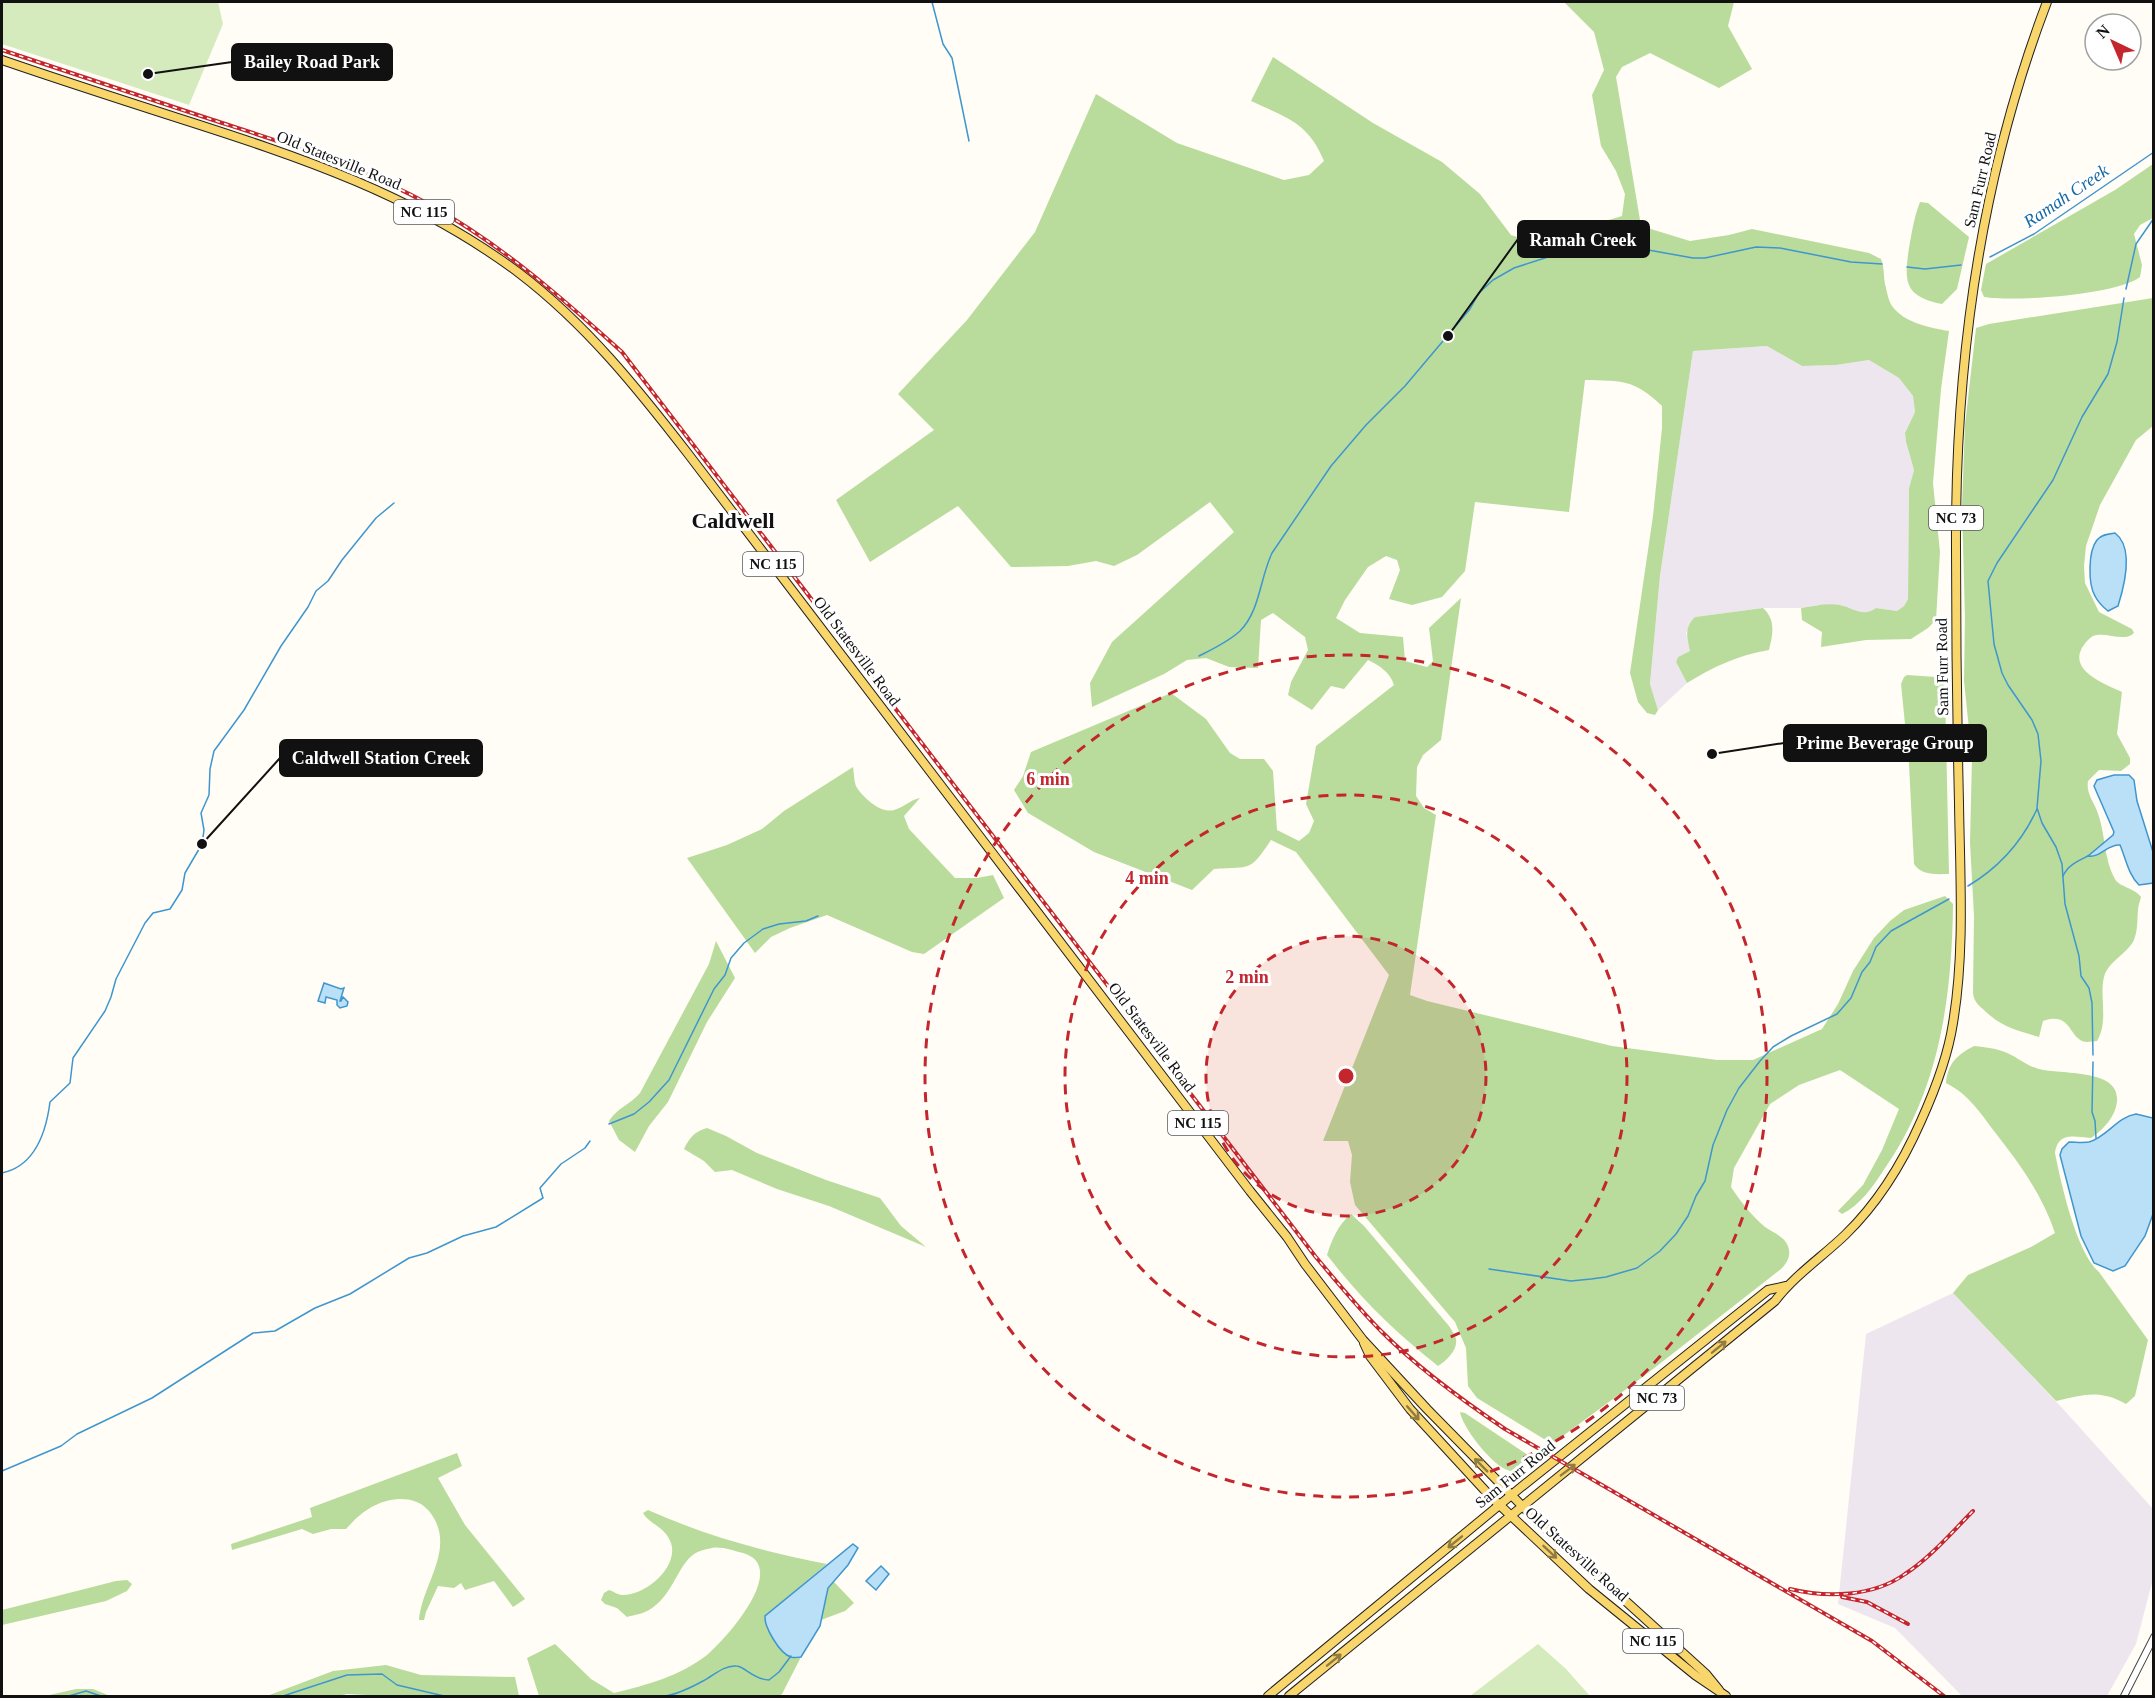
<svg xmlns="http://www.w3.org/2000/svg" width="2155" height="1698" font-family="Georgia,serif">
  <rect width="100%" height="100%" fill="#fffdf5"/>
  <g fill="#eee6ef">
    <path d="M 1767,346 L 1802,366 L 1836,365 L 1869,360 L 1899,378 L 1913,396 L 1915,412 L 1905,433 L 1906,442 L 1914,470 L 1909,488 L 1908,599 L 1904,606 L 1897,611 L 1876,608 L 1871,612 L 1861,613 L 1841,605 L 1817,605 L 1801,608 L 1763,608 L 1695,617 L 1686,633 L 1690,651 L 1678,657 L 1676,662 L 1687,683 L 1658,710 L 1650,684 L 1660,576 L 1693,351 Z"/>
    <path d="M 1953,1293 L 2065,1411 L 2153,1509 L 2153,1579 L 2136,1644 L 2107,1696 L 1962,1696 L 1895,1628 L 1838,1604 L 1866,1334 Z"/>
  </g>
  <g fill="#d5ebbd">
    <path d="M 2,2 L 218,2 L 223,24 L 189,105 L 2,44 Z"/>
    <path d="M 1538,1644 L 1566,1669 L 1590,1696 L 1470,1696 Z"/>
  </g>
  <g fill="#b9dc9c">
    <path d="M 1564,2 L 1734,2 L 1728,26 L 1752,69 L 1719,88 L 1650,53 L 1622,67 L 1616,77 L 1641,226 L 1690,241 L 1729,235 L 1752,229 L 1869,253 L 1881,259 C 1885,269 1883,278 1886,288 C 1887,293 1889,302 1892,306 C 1904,323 1931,328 1949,331 L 1941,389 L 1933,483 L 1940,552 L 1936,620 L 1928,628 L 1911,639 L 1866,640 L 1821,647 L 1822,632 L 1802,620 L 1801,608 C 1814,606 1827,603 1840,605 C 1854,608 1863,618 1876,608 L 1897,611 L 1904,606 L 1908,599 L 1909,488 L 1914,470 L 1906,442 L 1905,433 L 1915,412 L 1913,396 L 1899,378 L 1869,360 L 1836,365 L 1802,366 L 1767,346 L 1693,351 L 1660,576 L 1650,684 L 1658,710 L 1655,715 L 1647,713 L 1638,702 L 1630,673 L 1653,516 L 1662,428 L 1662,406 C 1634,379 1622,381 1585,380 L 1569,512 L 1475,502 L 1465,571 L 1442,597 L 1412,605 L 1389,599 L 1400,570 L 1397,560 L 1386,556 L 1368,567 L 1345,600 L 1336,618 L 1360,633 L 1403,637 L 1405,661 L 1427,667 L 1433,661 L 1429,628 L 1461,598 L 1441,740 L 1423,755 L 1417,767 L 1416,796 L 1424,808 L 1436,815 L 1410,995 L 1427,1001 L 1612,1046 L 1717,1060 L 1753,1060 L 1822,1029 L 1838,1004 L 1853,971 L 1874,938 L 1890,921 L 1904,910 L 1945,896 L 1953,904 C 1952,999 1939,1092 1883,1171 C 1873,1187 1859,1206 1842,1214 L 1838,1211 L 1863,1185 L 1882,1150 L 1899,1109 L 1840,1070 L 1799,1085 L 1770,1104 L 1734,1168 L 1731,1187 C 1741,1202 1751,1215 1765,1227 C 1772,1232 1783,1236 1787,1244 C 1792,1254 1788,1262 1781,1269 L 1644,1376 L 1552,1444 L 1477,1398 L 1468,1386 L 1466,1348 L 1455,1322 L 1355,1205 L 1350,1182 L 1352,1155 L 1348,1141 L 1323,1141 L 1389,975 L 1296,852 L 1271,840 C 1249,873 1251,866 1214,869 L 1192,890 L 1094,852 L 1028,813 L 1014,790 L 1023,776 L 1031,752 L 1171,693 L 1206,719 L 1230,753 L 1240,759 L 1264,759 L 1273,771 L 1277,830 L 1299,841 L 1309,833 L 1314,821 L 1306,804 L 1316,746 L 1394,685 C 1390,672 1380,666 1368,660 L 1344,689 L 1331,686 L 1312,710 L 1288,695 L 1291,682 L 1308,650 L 1305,637 L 1273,613 L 1261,620 L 1258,668 L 1229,667 L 1206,658 L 1187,660 L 1164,674 L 1092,707 L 1090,683 L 1112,642 L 1234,532 L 1210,502 L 1137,555 L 1114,566 L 1096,561 L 1068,566 L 1011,567 L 958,506 L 870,562 L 836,500 L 934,430 L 898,394 L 967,320 L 1035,232 L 1096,94 L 1177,143 L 1284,180 L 1309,175 L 1324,161 C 1308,122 1287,118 1251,101 L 1273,57 L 1373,123 L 1442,162 L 1480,194 L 1511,235 L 1529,241 L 1554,236 L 1622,216 L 1625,194 L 1616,171 L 1601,146 L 1592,95 L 1604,70 L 1594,32 Z"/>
    <path d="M 2153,164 L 2153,218 L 2140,225 L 2134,234 L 2142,265 L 2140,277 C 2117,295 2014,302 1984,297 L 1981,290 L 1986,264 L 2115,190 Z"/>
    <path d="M 1920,202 L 1928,203 L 1969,237 L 1957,289 L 1942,304 C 1904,296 1904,282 1909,248 C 1912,232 1914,217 1920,202 Z"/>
    <path d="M 2153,298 L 2153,426 L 2136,440 L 2100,505 L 2086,546 L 2084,566 L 2085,583 L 2099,612 L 2132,629 L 2134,633 C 2124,643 2106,631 2093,636 C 2088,639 2083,645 2081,650 C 2071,672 2107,685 2122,692 L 2117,734 L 2130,758 L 2130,764 L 2121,771 L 2099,770 L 2088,781 C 2086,793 2093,800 2097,811 C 2106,834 2103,857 2115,879 C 2119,887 2135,888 2141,897 C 2140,901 2138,906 2138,910 C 2137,921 2138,931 2133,942 C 2125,955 2108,962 2104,977 C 2099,996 2109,1021 2097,1041 C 2092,1041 2087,1043 2082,1041 C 2068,1034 2070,1012 2043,1021 L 2039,1037 C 2016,1030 2004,1028 1986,1012 C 1980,1006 1974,1003 1973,993 L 1974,916 L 1970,843 L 1972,758 L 1964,681 L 1965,618 L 1962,506 L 1965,425 L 1976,328 L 1989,324 Z"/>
    <path d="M 1763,608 C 1776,620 1773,634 1769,650 C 1738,655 1713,667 1687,683 L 1676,662 L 1678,657 L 1690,651 C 1687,637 1684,628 1695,617 Z"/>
    <path d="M 1907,675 L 1936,677 L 1943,681 L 1945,690 L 1949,874 C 1937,874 1922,876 1914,864 L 1909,764 L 1901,684 L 1904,677 Z"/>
    <path d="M 853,767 C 854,773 854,781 856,786 C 862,797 881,814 894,810 C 904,807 910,800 920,798 L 904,816 L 909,829 L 955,878 L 977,878 L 993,875 L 1004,898 L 924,954 L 912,952 L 827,915 L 790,928 L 771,937 L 755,953 L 687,858 L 727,845 L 762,829 L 784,811 Z"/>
    <path d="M 716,941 L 735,978 L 707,1022 L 668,1102 L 649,1126 L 635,1152 L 619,1140 L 609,1121 C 617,1108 631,1104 640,1093 L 709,964 Z"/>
    <path d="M 1974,1046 C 1983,1047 1993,1048 2002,1051 C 2015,1055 2026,1066 2039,1069 C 2061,1075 2120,1068 2117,1101 C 2116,1116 2103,1130 2091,1138 C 2075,1137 2058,1131 2055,1153 C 2061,1183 2076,1252 2099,1272 L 2148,1340 L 2135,1396 L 2126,1404 C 2099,1389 2084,1395 2056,1401 L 1953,1293 L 1968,1275 L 2031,1247 L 2055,1233 C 2042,1194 2019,1163 1994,1131 C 1979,1111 1968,1094 1946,1083 C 1948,1063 1957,1055 1974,1046 Z"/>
    <path d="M 707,1128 L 726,1136 L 757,1153 L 826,1180 L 880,1198 L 901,1226 L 926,1247 L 829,1206 L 777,1189 L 732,1170 L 715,1172 L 704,1161 L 684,1149 C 690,1137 694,1132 707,1128 Z"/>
    <path d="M 1351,1214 L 1364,1226 L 1449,1326 C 1451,1329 1455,1335 1456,1339 C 1458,1350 1446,1361 1438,1366 C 1396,1333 1360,1298 1327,1255 C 1332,1239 1338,1225 1351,1214 Z"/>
    <path d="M 1460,1412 L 1465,1413 L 1534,1459 L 1519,1472 C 1514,1472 1509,1471 1505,1469 C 1489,1461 1463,1428 1460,1412 Z"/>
    <path d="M 457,1453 L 462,1466 L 438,1478 L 465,1525 L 525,1599 L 513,1607 L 494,1581 L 465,1590 L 461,1583 L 454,1588 L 438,1586 L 426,1612 L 424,1620 L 419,1620 C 422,1583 458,1547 429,1511 C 421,1502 412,1499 400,1499 C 377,1500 361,1512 346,1529 L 331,1529 L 313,1534 L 302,1529 L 232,1550 L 231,1544 L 312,1517 L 310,1508 Z"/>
    <path d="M 648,1510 C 706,1536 765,1552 827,1564 L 765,1616 C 764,1627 780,1654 791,1657 C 794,1658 798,1657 801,1657 L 782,1694 L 779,1696 L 539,1696 L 527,1658 L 555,1644 L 591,1679 L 614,1693 C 647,1685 680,1676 707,1655 C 725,1640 791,1567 743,1553 C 734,1551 721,1546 712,1548 C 707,1549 698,1551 694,1554 C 677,1566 673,1596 649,1610 C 643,1614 633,1615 627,1617 L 617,1608 L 605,1604 L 601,1600 L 604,1593 L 609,1590 C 613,1591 618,1595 622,1595 C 645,1596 679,1567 671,1543 C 665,1526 650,1525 643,1513 Z"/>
    <path d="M 127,1580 L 132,1584 L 127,1591 L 106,1601 L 2,1625 L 2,1610 L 116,1581 Z"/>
    <path d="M 834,1582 L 854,1603 L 845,1611 L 821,1620 L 828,1588 Z"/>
    <path d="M 386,1665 L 421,1675 L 515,1677 L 519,1696 L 387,1696 L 347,1694 L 338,1696 L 267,1696 L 333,1671 Z"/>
    <path d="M 76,1689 L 93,1689 L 110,1696 L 45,1696 Z"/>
  </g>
  <g fill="#b9e0f7" stroke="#3f96cf" stroke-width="1.5">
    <path d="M 2115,533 C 2135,548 2124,587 2118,606 L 2108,611 C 2103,607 2098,602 2095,596 C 2088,584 2088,551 2097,540 C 2102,534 2109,534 2115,533 Z"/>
    <path d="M 2114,775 L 2129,775 L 2134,780 L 2137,801 L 2153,852 L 2153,883 L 2139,885 C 2128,874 2126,859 2120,845 C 2107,844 2101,858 2088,856 L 2113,835 L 2114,832 L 2094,786 L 2097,780 Z"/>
    <path d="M 324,983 L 341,989 L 344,988 L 340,1001 L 341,1001 L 343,997 L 348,1002 L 347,1006 L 340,1008 L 337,1005 L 337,1000 L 326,997 L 325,1003 L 318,1001 Z"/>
    <path d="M 2136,1114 L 2153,1118 L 2153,1214 L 2145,1236 L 2125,1266 L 2113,1271 L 2094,1263 L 2081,1236 L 2060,1155 L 2062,1149 L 2069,1142 C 2075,1142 2083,1143 2089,1142 C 2107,1137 2117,1117 2136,1114 Z"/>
    <path d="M 853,1544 L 858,1548 L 848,1565 L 828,1588 L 820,1626 L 801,1657 C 801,1657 792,1658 791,1657 C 780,1654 764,1627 765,1616 Z"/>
    <path d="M 881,1566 L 889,1574 L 876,1590 L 866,1581 Z"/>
  </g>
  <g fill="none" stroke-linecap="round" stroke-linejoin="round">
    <g stroke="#3f96cf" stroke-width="1.5">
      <path d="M 932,2 L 943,44 L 952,58 L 969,141"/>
      <path d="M 1990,257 L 2034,234 L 2154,152"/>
      <path d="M 1907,267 L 1925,269 L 1961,265"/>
      <path d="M 2126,289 L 2136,244 L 2154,218"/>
      <path d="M 1199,656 C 1213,649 1228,642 1240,631 C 1260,611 1260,578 1272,553 L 1331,466 L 1366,425 L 1405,386 L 1470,309 L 1479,293 L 1493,280 L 1514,268 L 1548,257 L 1565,249 L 1598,241 L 1693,258 L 1705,258 L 1756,247 L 1780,248 L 1851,262 L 1882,264"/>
      <path d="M 2063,876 C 2068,865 2078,861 2088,856"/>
      <path d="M 1968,886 C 2000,867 2022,842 2037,809"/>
      <path d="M 2093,1055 L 2092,1003 L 2089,988 L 2081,976 L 2079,956 L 2065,904 L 2062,864 L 2056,847 L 2042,823 L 2037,808 L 2041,761 L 2038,734 L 2032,720 L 2008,685 L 2002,673 L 1994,644 L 1988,581 L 1997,563 L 2053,480 L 2082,417 L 2108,374 L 2117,342 L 2124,298"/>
      <path d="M 2093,1062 L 2092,1112 L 2095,1121 L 2096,1138"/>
      <path d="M 609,1124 L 634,1114 L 649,1102 L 669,1080 L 714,989 L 725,975 L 731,958 L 744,943 L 763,929 L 779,924 L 806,921 L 818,916"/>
      <path d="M 2,1173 C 35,1166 46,1133 50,1102 L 70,1083 L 73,1058 L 105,1011 L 111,997 L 116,979 L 145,923 L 153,913 L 170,909 L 182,890 L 185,873 L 202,844 L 204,830 L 201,813 L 209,795 L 210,769 L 214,751 L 244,710 L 281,646 L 308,607 L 316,591 L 328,581 L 342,560 L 376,518 L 394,503"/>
      <path d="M 1489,1269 L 1571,1281 L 1591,1279 L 1606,1277 L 1637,1268 L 1660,1251 L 1676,1234 L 1688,1216 L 1696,1196 L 1705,1181 L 1713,1145 L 1727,1110 L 1739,1088 L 1760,1061 L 1773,1047 L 1791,1036 L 1837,1014 L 1851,998 L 1862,972 L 1870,962 L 1876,947 L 1891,931 L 1949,899"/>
      <path d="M 2,1471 L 61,1446 L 77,1434 L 152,1398 L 253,1333 L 275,1331 L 315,1308 L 350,1294 L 409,1258 L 427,1253 L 463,1236 L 496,1227 L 543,1198 L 540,1188 L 561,1164 L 585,1148 L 590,1141"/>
      <path d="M 69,1696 L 86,1691 L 101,1696"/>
      <path d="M 283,1696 L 347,1675 L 382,1674 L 397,1685 L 444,1696"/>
      <path d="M 664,1696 C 676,1695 692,1687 703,1681 C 713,1676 724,1665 736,1666 C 745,1666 752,1679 769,1680 L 779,1672 L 791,1656"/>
    </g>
    <defs>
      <path id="tertiary" d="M 2124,1696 L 2154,1637"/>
      <g id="primary">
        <path d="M 2,60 C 60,80 119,99 178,118 C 300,157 415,195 519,273 C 586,324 638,389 689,455 L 1250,1191 L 1287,1237 L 1305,1264 L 1363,1340 L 1427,1409 L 1533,1517 L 1706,1674 L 1719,1690"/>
        <path d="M 1364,1343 L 1370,1356 L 1410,1409 L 1490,1496 L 1589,1589 L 1695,1675 L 1726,1696"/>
        <path d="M 1268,1696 L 1520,1488 L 1768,1290 L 1786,1286"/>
        <path d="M 1289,1696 L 1775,1301 C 1795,1275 1822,1257 1845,1235 C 1877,1204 1903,1162 1921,1121 C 1935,1090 1948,1056 1953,1023 C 1965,951 1960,876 1959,803 C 1957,718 1956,633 1956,548 C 1955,363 1981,175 2047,2"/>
      </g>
    </defs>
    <use href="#tertiary" stroke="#444" stroke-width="8"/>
    <use href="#primary" stroke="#222" stroke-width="10"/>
    <use href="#tertiary" stroke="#fff" stroke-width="6"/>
    <use href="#primary" stroke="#f9d66b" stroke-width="8"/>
    <defs>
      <g id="rail">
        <path d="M 2,50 C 72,73 142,97 213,120 C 287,144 363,167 432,206 C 503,246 562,298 622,352 L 1315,1256 C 1337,1282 1358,1308 1382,1332 C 1419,1369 1462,1400 1505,1429 L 1872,1641 L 1944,1696"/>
        <path d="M 1790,1589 C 1827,1598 1873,1597 1905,1574 C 1931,1557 1951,1533 1973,1511"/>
        <path d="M 1842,1597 L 1867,1602 L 1908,1624"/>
      </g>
    </defs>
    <use href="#rail" stroke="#c4262e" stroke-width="4"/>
    <use href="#rail" stroke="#fff" stroke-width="1.5" stroke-dasharray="4.5" stroke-linecap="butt"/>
  </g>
  <defs><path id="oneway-shaft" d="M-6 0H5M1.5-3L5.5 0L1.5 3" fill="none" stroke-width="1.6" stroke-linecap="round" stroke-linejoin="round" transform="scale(1.5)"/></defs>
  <g stroke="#917d42">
    <use href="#oneway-shaft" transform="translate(1719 1347) rotate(-39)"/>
    <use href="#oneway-shaft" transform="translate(1413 1413) rotate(49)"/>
    <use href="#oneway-shaft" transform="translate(1481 1465) rotate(-135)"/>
    <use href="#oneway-shaft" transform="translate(1568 1470) rotate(-37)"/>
    <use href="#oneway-shaft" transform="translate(1455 1542) rotate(141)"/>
    <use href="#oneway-shaft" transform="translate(1550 1552) rotate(43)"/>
    <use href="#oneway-shaft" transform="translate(1334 1660) rotate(-39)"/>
  </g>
  <circle cx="1346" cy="1076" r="140" fill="#c4262e" fill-opacity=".12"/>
  <g fill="none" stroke="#c4262e" stroke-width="3" stroke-dasharray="10 8">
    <circle cx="1346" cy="1076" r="140"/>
    <circle cx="1346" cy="1076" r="281"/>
    <circle cx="1346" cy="1076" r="421"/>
  </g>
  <g text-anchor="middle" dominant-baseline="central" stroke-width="6" stroke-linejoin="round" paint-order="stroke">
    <g fill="#fff" stroke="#585858" stroke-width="1.5">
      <rect x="394" y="200" width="60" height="24" rx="4.5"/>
      <rect x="1929" y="506" width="54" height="24" rx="4.5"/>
      <rect x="743" y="552" width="60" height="24" rx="4.5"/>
      <rect x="1168" y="1111" width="60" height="24" rx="4.5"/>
      <rect x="1630" y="1386" width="54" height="24" rx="4.5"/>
      <rect x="1623" y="1629" width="60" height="24" rx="4.5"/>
    </g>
    <g font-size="15" font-weight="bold" fill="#111">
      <text x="424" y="212">NC 115</text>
      <text x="1956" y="518">NC 73</text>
      <text x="773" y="564">NC 115</text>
      <text x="1198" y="1123">NC 115</text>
      <text x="1657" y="1398">NC 73</text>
      <text x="1653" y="1641">NC 115</text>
    </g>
    <g font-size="16" fill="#111" stroke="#fff">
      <text transform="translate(339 160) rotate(22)">Old Statesville Road</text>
      <text transform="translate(1980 180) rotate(-77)">Sam Furr Road</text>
      <text transform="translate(857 651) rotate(53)">Old Statesville Road</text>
      <text transform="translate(1942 667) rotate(-91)">Sam Furr Road</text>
      <text transform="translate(1152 1037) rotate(53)">Old Statesville Road</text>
      <text transform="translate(1515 1474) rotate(-39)">Sam Furr Road</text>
      <text transform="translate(1577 1554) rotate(42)">Old Statesville Road</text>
    </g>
    <g font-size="18" font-style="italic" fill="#1768a6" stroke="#fff">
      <text transform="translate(2066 196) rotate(-34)">Ramah Creek</text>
    </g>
    <g font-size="22" font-weight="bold" fill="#111" stroke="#fff">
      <text x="733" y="520">Caldwell</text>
    </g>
  </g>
  <circle cx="1346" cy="1076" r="9" fill="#c4262e" stroke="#fff" stroke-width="3"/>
  <g font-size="18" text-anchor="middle" font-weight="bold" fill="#c4262e" stroke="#fff" stroke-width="6" stroke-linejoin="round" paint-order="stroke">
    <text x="1048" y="785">6 min</text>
    <text x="1147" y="884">4 min</text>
    <text x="1247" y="983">2 min</text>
  </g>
  <path fill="none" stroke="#111" stroke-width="2" d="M148 74L232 62M1448 336L1518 239M1712 754L1784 743M202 844L280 758"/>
  <g fill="#111" stroke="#fff" stroke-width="2">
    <circle cx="148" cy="74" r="6"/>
    <circle cx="1448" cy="336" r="6"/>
    <circle cx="1712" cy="754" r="6"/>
    <circle cx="202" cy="844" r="6"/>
  </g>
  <g fill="#111" stroke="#111" stroke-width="2">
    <rect x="232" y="44" width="160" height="36" rx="6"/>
    <rect x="1518" y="221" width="131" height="36" rx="6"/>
    <rect x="1784" y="725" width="202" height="36" rx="6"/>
    <rect x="280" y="740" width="202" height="36" rx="6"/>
  </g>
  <g font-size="18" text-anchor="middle" font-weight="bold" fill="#fff">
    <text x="312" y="68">Bailey Road Park</text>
    <text x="1583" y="246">Ramah Creek</text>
    <text x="1885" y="749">Prime Beverage Group</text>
    <text x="381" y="764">Caldwell Station Creek</text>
  </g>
  <rect width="2155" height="1698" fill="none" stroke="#111111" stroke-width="6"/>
  <g transform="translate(2113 42) rotate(316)"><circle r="28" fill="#ffffff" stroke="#a0a0a0" stroke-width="1.5"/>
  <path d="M0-4.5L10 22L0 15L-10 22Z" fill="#c4262e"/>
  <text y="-9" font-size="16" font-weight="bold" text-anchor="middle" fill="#111111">N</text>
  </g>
</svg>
